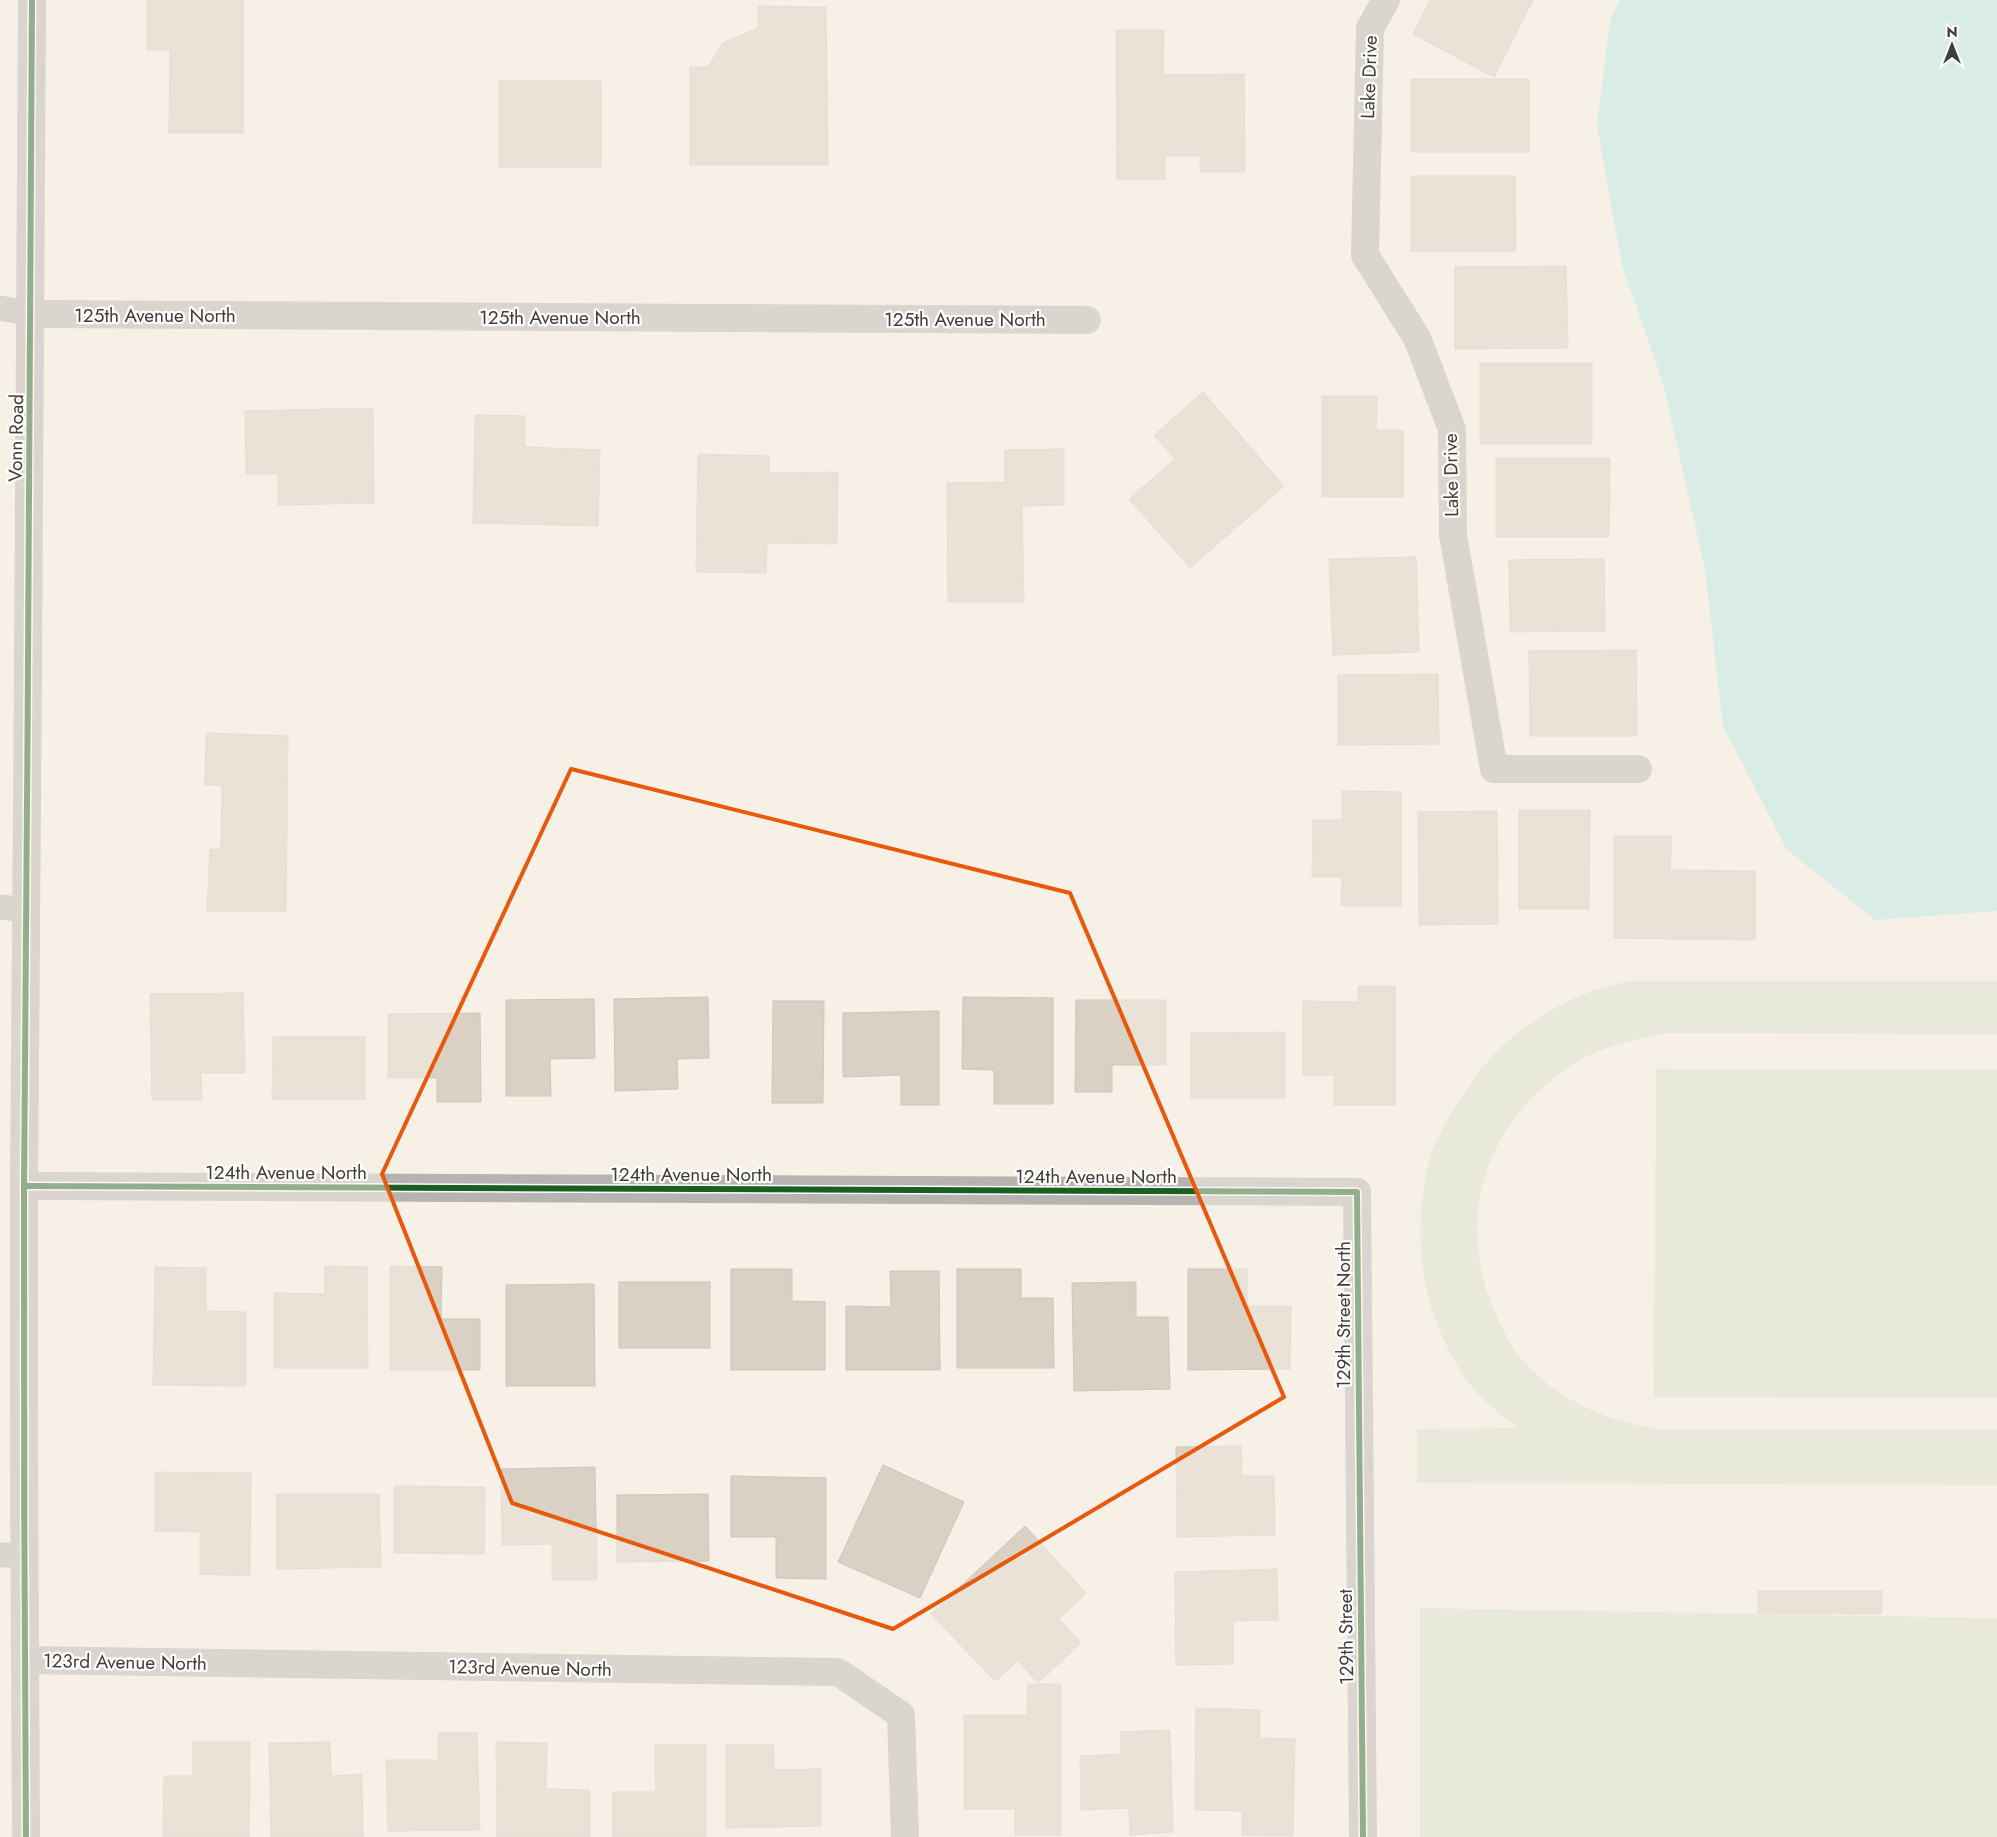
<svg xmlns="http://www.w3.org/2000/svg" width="1997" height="1837" font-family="Jost,sans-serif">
  <rect width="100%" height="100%" fill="#f7f0e7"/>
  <g fill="#d6e1ca">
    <path d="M 1628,981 L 1997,981 L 1997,1034 L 1670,1033 C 1636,1039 1601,1046 1571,1066 C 1489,1121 1456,1210 1491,1303 C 1501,1329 1517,1358 1538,1376 C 1575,1408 1617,1423 1664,1430 L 1997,1430 L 1997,1485 L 1417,1483 L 1417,1429 L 1517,1428 C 1499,1413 1479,1398 1465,1378 C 1451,1357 1435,1324 1429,1300 C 1416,1252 1417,1184 1437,1139 C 1446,1120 1458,1102 1470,1084 C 1482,1068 1494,1051 1510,1039 C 1530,1023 1554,1007 1577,997 C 1593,990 1611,986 1628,981 Z"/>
    <path d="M 1656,1069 L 1997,1070 L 1997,1398 L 1654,1397 Z"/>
    <path d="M 1420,1608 L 1997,1618 L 1997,1837 L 1420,1837 Z"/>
  </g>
  <path fill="#b7e6e5" d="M 1621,0 L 1997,0 L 1997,911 L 1875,920 L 1787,850 L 1723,726 L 1705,570 L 1663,383 L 1622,266 L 1597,126 L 1611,16 Z"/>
  <g fill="#dad1c4" stroke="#cbc6be">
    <path d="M 147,0 L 243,0 L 243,133 L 169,133 L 170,50 L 147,50 Z"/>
    <path d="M 1430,0 L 1533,0 L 1494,77 L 1413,34 Z"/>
    <path d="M 758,6 L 826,7 L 828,165 L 690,165 L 690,67 L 708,67 L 723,43 L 758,28 Z"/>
    <path d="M 1116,30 L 1164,30 L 1163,75 L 1244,74 L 1245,172 L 1200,172 L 1200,156 L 1165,156 L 1165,179 L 1117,179 Z"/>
    <rect x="1411" y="79" width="118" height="73"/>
    <rect x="499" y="81" width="102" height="86"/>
    <path d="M 1411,176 L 1515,176 L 1516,251 L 1411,251 Z"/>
    <path d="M 1566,266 L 1568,348 L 1455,349 L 1455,267 Z"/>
    <rect x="1480" y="363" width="112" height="81"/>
    <path d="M 1203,392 L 1284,486 L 1190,568 L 1129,499 L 1175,459 L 1154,435 Z"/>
    <path d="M 1322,396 L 1377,396 L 1376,430 L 1403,430 L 1403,497 L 1322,497 Z"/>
    <path d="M 373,408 L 374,503 L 278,505 L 278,474 L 246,474 L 245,411 Z"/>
    <path d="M 475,415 L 525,416 L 525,447 L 600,450 L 598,526 L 473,523 Z"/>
    <path d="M 1064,449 L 1064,505 L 1022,506 L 1024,602 L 948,602 L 947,483 L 1005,482 L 1005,450 Z"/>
    <path d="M 698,454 L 769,456 L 769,473 L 838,472 L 837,544 L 767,543 L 766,573 L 696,572 Z"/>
    <path d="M 1496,458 L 1610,458 L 1609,537 L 1496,537 Z"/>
    <path d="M 1416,557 L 1419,652 L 1333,655 L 1329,559 Z"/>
    <path d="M 1604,559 L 1605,631 L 1510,632 L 1509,560 Z"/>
    <path d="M 1636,650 L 1637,736 L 1530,736 L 1529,651 Z"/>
    <path d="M 1438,674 L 1439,744 L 1338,745 L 1338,675 Z"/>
    <path d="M 206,733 L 288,736 L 286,911 L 207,911 L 210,849 L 221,850 L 222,785 L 205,785 Z"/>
    <path d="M 1342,791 L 1401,792 L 1401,906 L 1341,906 L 1342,877 L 1312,877 L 1313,820 L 1342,820 Z"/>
    <path d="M 1519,810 L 1590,810 L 1589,909 L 1519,909 Z"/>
    <path d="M 1497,811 L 1498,924 L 1419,925 L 1418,812 Z"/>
    <path d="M 1614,836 L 1672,836 L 1670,870 L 1755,871 L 1755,940 L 1614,938 Z"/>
    <path d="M 1358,986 L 1395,986 L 1395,1105 L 1334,1105 L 1334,1075 L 1303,1075 L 1303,1001 L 1358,1002 Z"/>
    <path d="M 243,993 L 245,1073 L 201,1073 L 202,1100 L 152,1100 L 150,994 Z"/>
    <path d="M 708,997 L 709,1058 L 677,1059 L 678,1089 L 615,1091 L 614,999 Z"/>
    <path d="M 963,997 L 1053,998 L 1053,1104 L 994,1104 L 994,1070 L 962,1069 Z"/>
    <path d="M 594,999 L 595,1058 L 550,1059 L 551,1096 L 506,1096 L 506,1000 Z"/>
    <path d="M 1076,1000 L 1166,1000 L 1166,1065 L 1112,1065 L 1112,1092 L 1075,1092 Z"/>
    <path d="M 773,1001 L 824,1001 L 823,1103 L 772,1103 Z"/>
    <path d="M 939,1011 L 939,1105 L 901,1105 L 901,1075 L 843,1077 L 843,1013 Z"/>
    <path d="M 480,1013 L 481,1102 L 437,1102 L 437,1078 L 388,1078 L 388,1014 Z"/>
    <path d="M 1285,1032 L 1285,1098 L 1191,1098 L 1191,1033 Z"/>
    <path d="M 273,1037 L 365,1037 L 365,1099 L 272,1099 Z"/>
    <path d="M 325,1266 L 367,1267 L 368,1368 L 274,1368 L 274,1293 L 325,1294 Z"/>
    <path d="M 390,1266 L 442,1267 L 441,1319 L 480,1319 L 480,1370 L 390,1370 Z"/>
    <path d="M 155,1267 L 206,1268 L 206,1311 L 246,1312 L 246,1386 L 153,1385 Z"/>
    <path d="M 731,1269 L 792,1269 L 792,1301 L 825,1302 L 825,1370 L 731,1370 Z"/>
    <path d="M 957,1269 L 1021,1269 L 1021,1298 L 1053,1298 L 1054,1368 L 957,1368 Z"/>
    <path d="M 1188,1269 L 1247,1269 L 1247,1306 L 1291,1306 L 1290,1369 L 1188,1370 Z"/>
    <path d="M 890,1271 L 939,1271 L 940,1370 L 846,1370 L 846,1306 L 891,1307 Z"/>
    <rect x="619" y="1282" width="91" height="66"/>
    <path d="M 1136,1282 L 1136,1317 L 1168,1317 L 1170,1389 L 1074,1391 L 1072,1283 Z"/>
    <path d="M 594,1284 L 595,1386 L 506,1386 L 506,1285 Z"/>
    <path d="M 1241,1446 L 1242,1476 L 1274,1476 L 1275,1535 L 1177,1537 L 1176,1447 Z"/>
    <path d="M 883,1465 L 964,1502 L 920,1598 L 838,1562 Z"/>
    <path d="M 595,1467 L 597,1580 L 552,1580 L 552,1544 L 502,1545 L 501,1469 Z"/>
    <path d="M 155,1472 L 251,1473 L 250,1576 L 200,1574 L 200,1532 L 155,1531 Z"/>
    <path d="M 731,1476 L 826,1478 L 826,1579 L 776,1578 L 776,1537 L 731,1537 Z"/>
    <path d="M 394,1486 L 485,1487 L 484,1554 L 394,1553 Z"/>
    <path d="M 277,1494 L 379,1494 L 381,1567 L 277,1569 Z"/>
    <path d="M 708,1494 L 709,1561 L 617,1562 L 617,1495 Z"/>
    <path d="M 1025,1526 L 1086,1593 L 1059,1619 L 1081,1643 L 1038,1683 L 1018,1661 L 995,1681 L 931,1614 Z"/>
    <path d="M 1277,1569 L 1278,1620 L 1233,1621 L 1233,1664 L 1176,1665 L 1175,1572 Z"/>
    <path d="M 1758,1591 L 1882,1591 L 1882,1614 L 1758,1613 Z"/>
    <path d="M 1028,1684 L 1061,1684 L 1061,1835 L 1015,1835 L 1015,1809 L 964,1809 L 964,1715 L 1027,1715 Z"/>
    <path d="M 1196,1708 L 1260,1710 L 1260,1738 L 1295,1739 L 1293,1836 L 1242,1835 L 1242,1811 L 1195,1810 Z"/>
    <path d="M 1170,1730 L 1173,1832 L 1130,1835 L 1129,1808 L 1081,1810 L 1080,1756 L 1121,1754 L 1120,1732 Z"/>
    <path d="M 438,1733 L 477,1733 L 480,1830 L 388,1831 L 386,1760 L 438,1760 Z"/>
    <path d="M 193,1742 L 250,1742 L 249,1837 L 163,1837 L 164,1776 L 193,1776 Z"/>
    <path d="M 330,1742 L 331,1776 L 362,1774 L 363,1837 L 271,1837 L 269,1743 Z"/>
    <path d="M 496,1742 L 547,1743 L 546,1789 L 590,1790 L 590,1837 L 497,1837 Z"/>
    <path d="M 655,1745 L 706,1745 L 706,1837 L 613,1837 L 613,1792 L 656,1792 Z"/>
    <path d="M 726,1745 L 774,1745 L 774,1770 L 821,1769 L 821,1826 L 726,1828 Z"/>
  </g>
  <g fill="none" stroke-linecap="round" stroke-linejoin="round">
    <g stroke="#b7b3b0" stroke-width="25">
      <path d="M 0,308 L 32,314"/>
      <path d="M 0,907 L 27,910"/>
      <path d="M 0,1555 L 23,1555"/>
    </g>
    <g stroke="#b7b3b0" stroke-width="28">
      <path d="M 1386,0 L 1370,28 L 1365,255 L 1417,338 L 1452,429 L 1453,535 L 1494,769 L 1638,769"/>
      <path d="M 32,314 L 1087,320"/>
      <path d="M 24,1186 L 1357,1192 L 1363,1837"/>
      <path d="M 25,1660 L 838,1672 L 901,1715 L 905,1837"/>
    </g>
    <path stroke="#b7b3b0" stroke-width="28" d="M 26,1837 C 25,1622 23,1406 24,1191 C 26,794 32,397 32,0"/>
    <defs>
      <g id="cycleway">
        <path d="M 24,1186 L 1357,1192 L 1363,1837"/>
        <path d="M 26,1837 C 25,1622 23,1406 24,1191 C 26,794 32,397 32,0"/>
      </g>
    </defs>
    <use href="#cycleway" stroke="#fff" stroke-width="9"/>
    <use href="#cycleway" stroke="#1b5e20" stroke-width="6"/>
  </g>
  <path d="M0 0H1997V1837H0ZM 571,769 L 1070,893 L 1284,1397 L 893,1629 L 512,1503 L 382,1174 Z" fill="#f7f0e7" fill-opacity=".55" fill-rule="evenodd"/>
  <path fill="none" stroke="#e8590c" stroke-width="4" stroke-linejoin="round" d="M 571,769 L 1070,893 L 1284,1397 L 893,1629 L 512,1503 L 382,1174 Z"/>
  <g text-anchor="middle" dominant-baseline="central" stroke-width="4.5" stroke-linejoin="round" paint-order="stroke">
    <g font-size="19" fill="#413c36" stroke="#fff">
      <text transform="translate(1369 77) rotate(-88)">Lake Drive</text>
      <text x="155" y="315">125th Avenue North</text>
      <text x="560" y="317">125th Avenue North</text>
      <text x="965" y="319">125th Avenue North</text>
      <text transform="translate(16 438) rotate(-89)">Vonn Road</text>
      <text transform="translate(1451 475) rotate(-91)">Lake Drive</text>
      <text x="286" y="1172">124th Avenue North</text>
      <text x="691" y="1174">124th Avenue North</text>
      <text x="1096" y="1176">124th Avenue North</text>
      <text transform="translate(1343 1315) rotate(-90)">129th Street North</text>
      <text transform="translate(1346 1637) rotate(-91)">129th Street</text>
      <text transform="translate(125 1662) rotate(1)">123rd Avenue North</text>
      <text transform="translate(530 1668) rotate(1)">123rd Avenue North</text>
    </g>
  </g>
  <g transform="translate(1952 45)" stroke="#ffffff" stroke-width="4" paint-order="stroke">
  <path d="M0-4L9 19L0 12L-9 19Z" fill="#413c36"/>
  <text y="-8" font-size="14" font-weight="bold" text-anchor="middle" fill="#413c36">N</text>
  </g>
</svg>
